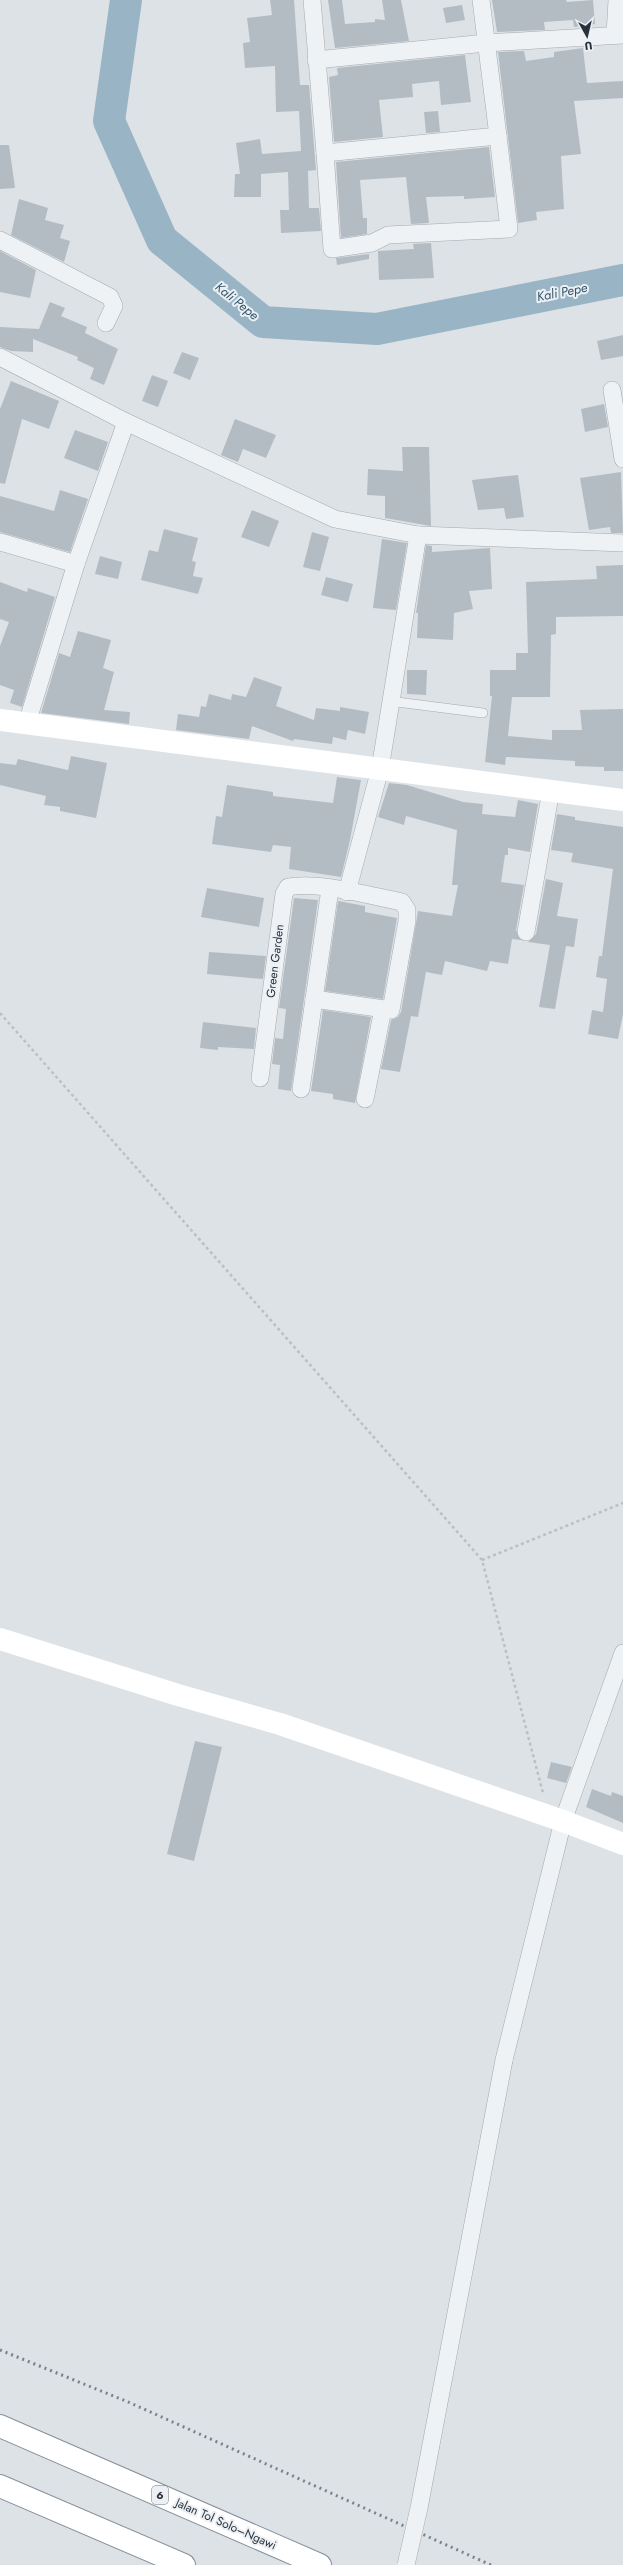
<svg xmlns="http://www.w3.org/2000/svg" width="623" height="2565" font-family="Jost,sans-serif">
  <rect width="100%" height="100%" fill="#dde2e6"/>
  <g fill="none" stroke-linecap="round" stroke-linejoin="round">
    <path stroke="#99b5c5" stroke-width="32" d="M 126,0 L 109,121 L 162,240 L 263,322 L 377,329 L 623,280"/>
  </g>
  <g fill="#b4bcc3">
    <path d="M 270,0 L 294,0 L 300,85 L 309,85 L 316,170 L 308,171 L 309,208 L 319,208 L 321,231 L 281,233 L 280,210 L 289,210 L 288,172 L 261,174 L 261,197 L 234,197 L 235,174 L 240,174 L 236,143 L 260,139 L 262,154 L 301,151 L 299,111 L 276,112 L 275,66 L 245,68 L 243,43 L 250,42 L 247,18 L 272,15 Z"/>
    <path d="M 328,0 L 342,0 L 345,24 L 375,22 L 375,19 L 385,20 L 382,0 L 401,0 L 409,41 L 335,48 Z"/>
    <path d="M 492,0 L 566,0 L 567,2 L 593,0 L 595,24 L 574,27 L 573,20 L 544,22 L 545,30 L 497,32 Z"/>
    <path d="M 462,5 L 465,20 L 446,23 L 443,8 Z"/>
    <path d="M 583,48 L 587,83 L 623,81 L 623,98 L 574,101 L 581,154 L 561,156 L 564,209 L 536,212 L 537,220 L 518,223 L 498,52 L 524,51 L 526,61 L 554,57 L 554,52 Z"/>
    <path d="M 465,55 L 471,102 L 441,105 L 439,81 L 412,84 L 413,97 L 379,100 L 383,137 L 334,142 L 329,77 L 338,75 L 337,68 Z"/>
    <path d="M 438,111 L 440,132 L 426,133 L 424,112 Z"/>
    <path d="M 0,145 L 9,145 L 15,188 L 0,189 Z"/>
    <path d="M 489,147 L 495,197 L 464,199 L 464,196 L 426,197 L 429,223 L 411,224 L 406,177 L 360,180 L 363,218 L 367,218 L 367,234 L 341,238 L 336,162 Z"/>
    <path d="M 19,199 L 48,208 L 45,220 L 64,225 L 60,238 L 70,241 L 64,262 L 11,235 Z"/>
    <path d="M 431,243 L 434,278 L 379,280 L 378,251 L 414,249 L 413,244 Z"/>
    <path d="M 0,251 L 36,270 L 30,298 L 0,292 Z"/>
    <path d="M 369,254 L 369,259 L 337,265 L 336,258 Z"/>
    <path d="M 50,302 L 65,308 L 61,316 L 87,327 L 85,333 L 118,349 L 104,385 L 90,379 L 94,368 L 77,360 L 78,357 L 33,339 L 33,352 L 11,351 L 0,347 L 0,327 L 39,329 Z"/>
    <path d="M 623,335 L 623,356 L 601,360 L 597,341 Z"/>
    <path d="M 182,352 L 199,358 L 190,380 L 173,373 Z"/>
    <path d="M 152,375 L 168,381 L 158,407 L 142,401 Z"/>
    <path d="M 11,381 L 59,401 L 49,429 L 22,419 L 5,484 L 0,483 L 0,409 Z"/>
    <path d="M 604,404 L 608,427 L 585,432 L 581,409 Z"/>
    <path d="M 235,419 L 276,435 L 266,458 L 243,449 L 238,462 L 221,455 Z"/>
    <path d="M 75,430 L 108,442 L 98,471 L 64,458 Z"/>
    <path d="M 402,447 L 429,447 L 431,526 L 385,518 L 385,496 L 367,495 L 368,469 L 403,471 Z"/>
    <path d="M 621,472 L 623,533 L 611,533 L 610,527 L 589,530 L 580,478 Z"/>
    <path d="M 518,475 L 524,517 L 506,519 L 504,508 L 478,510 L 472,480 Z"/>
    <path d="M 60,490 L 88,499 L 70,552 L 0,532 L 0,496 L 54,511 Z"/>
    <path d="M 252,510 L 279,521 L 269,547 L 241,537 Z"/>
    <path d="M 164,529 L 198,538 L 192,561 L 196,562 L 193,576 L 203,578 L 198,594 L 141,580 L 149,550 L 158,552 Z"/>
    <path d="M 312,532 L 329,537 L 320,571 L 303,567 Z"/>
    <path d="M 382,539 L 407,543 L 396,610 L 373,608 Z"/>
    <path d="M 426,545 L 432,546 L 432,552 L 490,548 L 492,589 L 469,591 L 473,609 L 454,613 L 453,640 L 417,638 L 418,613 L 416,613 Z"/>
    <path d="M 100,556 L 122,562 L 118,579 L 95,574 Z"/>
    <path d="M 623,565 L 623,616 L 556,617 L 556,634 L 551,635 L 550,697 L 512,697 L 508,736 L 552,740 L 552,730 L 582,730 L 580,710 L 623,709 L 623,771 L 604,771 L 604,767 L 575,766 L 575,761 L 506,757 L 505,765 L 485,762 L 492,696 L 490,696 L 490,670 L 516,670 L 516,653 L 528,653 L 526,582 L 597,579 L 596,566 Z"/>
    <path d="M 326,577 L 353,584 L 348,602 L 321,595 Z"/>
    <path d="M 0,582 L 27,592 L 28,588 L 55,597 L 22,707 L 10,703 L 14,690 L 0,685 L 0,646 L 9,622 L 0,619 Z"/>
    <path d="M 78,631 L 111,640 L 103,668 L 114,672 L 104,710 L 130,712 L 129,724 L 41,713 L 59,653 L 70,657 Z"/>
    <path d="M 407,670 L 427,670 L 426,695 L 407,694 Z"/>
    <path d="M 254,677 L 282,687 L 276,706 L 314,720 L 316,708 L 340,711 L 340,707 L 369,712 L 365,734 L 348,730 L 346,740 L 333,737 L 332,744 L 294,739 L 293,741 L 252,726 L 249,739 L 176,730 L 178,714 L 199,717 L 201,706 L 206,707 L 209,694 L 231,700 L 232,694 L 246,697 Z"/>
    <path d="M 71,756 L 107,763 L 96,818 L 60,811 L 60,807 L 44,805 L 46,796 L 0,785 L 0,763 L 16,765 L 18,759 L 68,770 Z"/>
    <path d="M 337,777 L 361,780 L 350,840 L 341,877 L 289,869 L 291,847 L 273,845 L 271,852 L 212,844 L 216,816 L 222,817 L 227,785 L 273,792 L 273,796 L 333,803 Z"/>
    <path d="M 389,783 L 407,785 L 463,802 L 483,804 L 482,814 L 515,817 L 518,800 L 538,804 L 530,852 L 508,848 L 508,855 L 505,855 L 501,882 L 524,885 L 516,930 L 521,940 L 512,939 L 508,964 L 490,961 L 487,971 L 445,961 L 442,975 L 426,972 L 418,1017 L 411,1016 L 400,1072 L 381,1069 L 391,1020 L 398,1017 L 401,1012 L 418,911 L 452,916 L 458,885 L 452,885 L 457,830 L 406,816 L 404,825 L 378,817 Z"/>
    <path d="M 557,814 L 575,817 L 575,820 L 623,827 L 623,1014 L 618,1039 L 588,1034 L 592,1010 L 603,1012 L 607,979 L 596,977 L 599,956 L 602,956 L 613,869 L 571,862 L 573,853 L 551,850 Z"/>
    <path d="M 546,879 L 563,883 L 557,916 L 578,919 L 574,947 L 566,946 L 555,1009 L 539,1007 L 550,945 L 528,942 L 536,934 Z"/>
    <path d="M 207,888 L 264,898 L 259,927 L 201,917 Z"/>
    <path d="M 294,898 L 318,900 L 291,1091 L 278,1089 L 280,1065 L 272,1064 L 275,1038 L 283,1039 L 286,1009 L 279,1008 Z"/>
    <path d="M 338,901 L 365,906 L 365,912 L 397,918 L 383,999 L 325,991 Z"/>
    <path d="M 209,952 L 266,956 L 263,979 L 207,974 Z"/>
    <path d="M 323,1010 L 371,1017 L 355,1103 L 333,1099 L 333,1094 L 311,1091 Z"/>
    <path d="M 203,1022 L 256,1028 L 254,1049 L 218,1047 L 218,1050 L 200,1048 Z"/>
    <path d="M 195,1741 L 222,1747 L 194,1861 L 167,1854 Z"/>
    <path d="M 551,1762 L 572,1767 L 566,1783 L 547,1778 Z"/>
    <path d="M 592,1789 L 611,1796 L 612,1792 L 623,1796 L 623,1823 L 586,1807 Z"/>
  </g>
  <g fill="none" stroke-linecap="round" stroke-linejoin="round">
    <defs>
      <path id="lane" d="M 389,701 L 483,713"/>
      <g id="street">
        <path d="M 312,0 L 325,153 L 498,136 L 481,0"/>
        <path d="M 615,35 L 617,0"/>
        <path d="M 316,60 L 486,43 L 623,35"/>
        <path d="M 325,153 L 332,249 L 372,243 L 388,235 L 509,229 L 498,136"/>
        <path d="M 0,240 L 110,297 L 114,306 L 106,323"/>
        <path d="M 0,357 L 126,422 L 335,519 L 418,535 L 623,543"/>
        <path d="M 612,390 L 623,459"/>
        <path d="M 0,542 L 76,564"/>
        <path d="M 27,723 L 76,564 L 126,422"/>
        <path d="M 347,892 L 380,769 L 418,535"/>
        <path d="M 526,932 L 551,790"/>
        <path d="M 260,1078 L 284,894 L 288,887 C 318,881 371,896 402,902 L 407,910 L 407,921 L 391,1010 L 314,999"/>
        <path d="M 301,1089 L 330,889"/>
        <path d="M 365,1099 L 383,1009"/>
        <path d="M 504,2060 L 563,1821 L 623,1653"/>
      </g>
      <g id="highway">
        <path d="M 0,2426 L 320,2565"/>
        <path d="M 0,2486 L 184,2565"/>
      </g>
    </defs>
    <use href="#lane" stroke="#a3aab0" stroke-width="10"/>
    <use href="#street" stroke="#a3aab0" stroke-width="18"/>
    <use href="#highway" stroke="#85919c" stroke-width="24"/>
    <g stroke="#bbc0c5" stroke-width="2.5" stroke-dasharray="3 3" stroke-linecap="butt">
      <path d="M 0,1013 L 482,1560 L 543,1793"/>
      <path d="M 482,1560 L 623,1503"/>
    </g>
    <use href="#lane" stroke="#eff2f5" stroke-width="9"/>
    <use href="#street" stroke="#eff2f5" stroke-width="17"/>
    <g stroke="#fff" stroke-width="22">
      <path d="M 0,720 L 623,800"/>
      <path d="M 0,1639 L 178,1695 L 280,1724 L 563,1821 L 623,1844"/>
    </g>
    <use href="#highway" stroke="#fff" stroke-width="22"/>
    <path stroke="#77848f" stroke-width="3" stroke-dasharray="2 4" stroke-linecap="butt" d="M 0,2350 L 126,2401 L 491,2565"/>
    <defs>
      <path id="street-bridge" d="M 406,2565 L 419,2508 L 504,2060"/>
    </defs>
    <use href="#street-bridge" stroke="#a3aab0" stroke-width="18" stroke-linecap="butt"/>
    <use href="#street-bridge" stroke="#eff2f5" stroke-width="17"/>
  </g>
  <g text-anchor="middle" dominant-baseline="central" stroke-width="4" stroke-linejoin="round" paint-order="stroke">
    <rect fill="#ecf0f4" stroke="#626b73" stroke-width="1" x="152" y="2486" width="16" height="18" rx="3"/>
    <g font-size="11" font-weight="bold" fill="#27323c">
      <text x="160" y="2495">6</text>
    </g>
    <g font-size="12" fill="#27323c" stroke="#ecf0f4">
      <text transform="translate(275 961) rotate(-83)">Green Garden</text>
      <text transform="translate(226 2524) rotate(24)">Jalan Tol Solo–Ngawi</text>
    </g>
    <g font-size="13" font-style="italic" fill="#34566d" stroke="#ecf0f4">
      <text transform="translate(562 292) rotate(-11)">Kali Pepe</text>
      <text transform="translate(237 301) rotate(39)">Kali Pepe</text>
    </g>
  </g>
  <g transform="translate(587 36) rotate(172)" stroke="#ecf0f4" stroke-width="3" paint-order="stroke">
  <path d="M0-3L7 15L0 10L-7 15Z" fill="#27323c"/>
  <text y="-6" font-size="11" font-weight="bold" text-anchor="middle" fill="#27323c">U</text>
  </g>
</svg>
